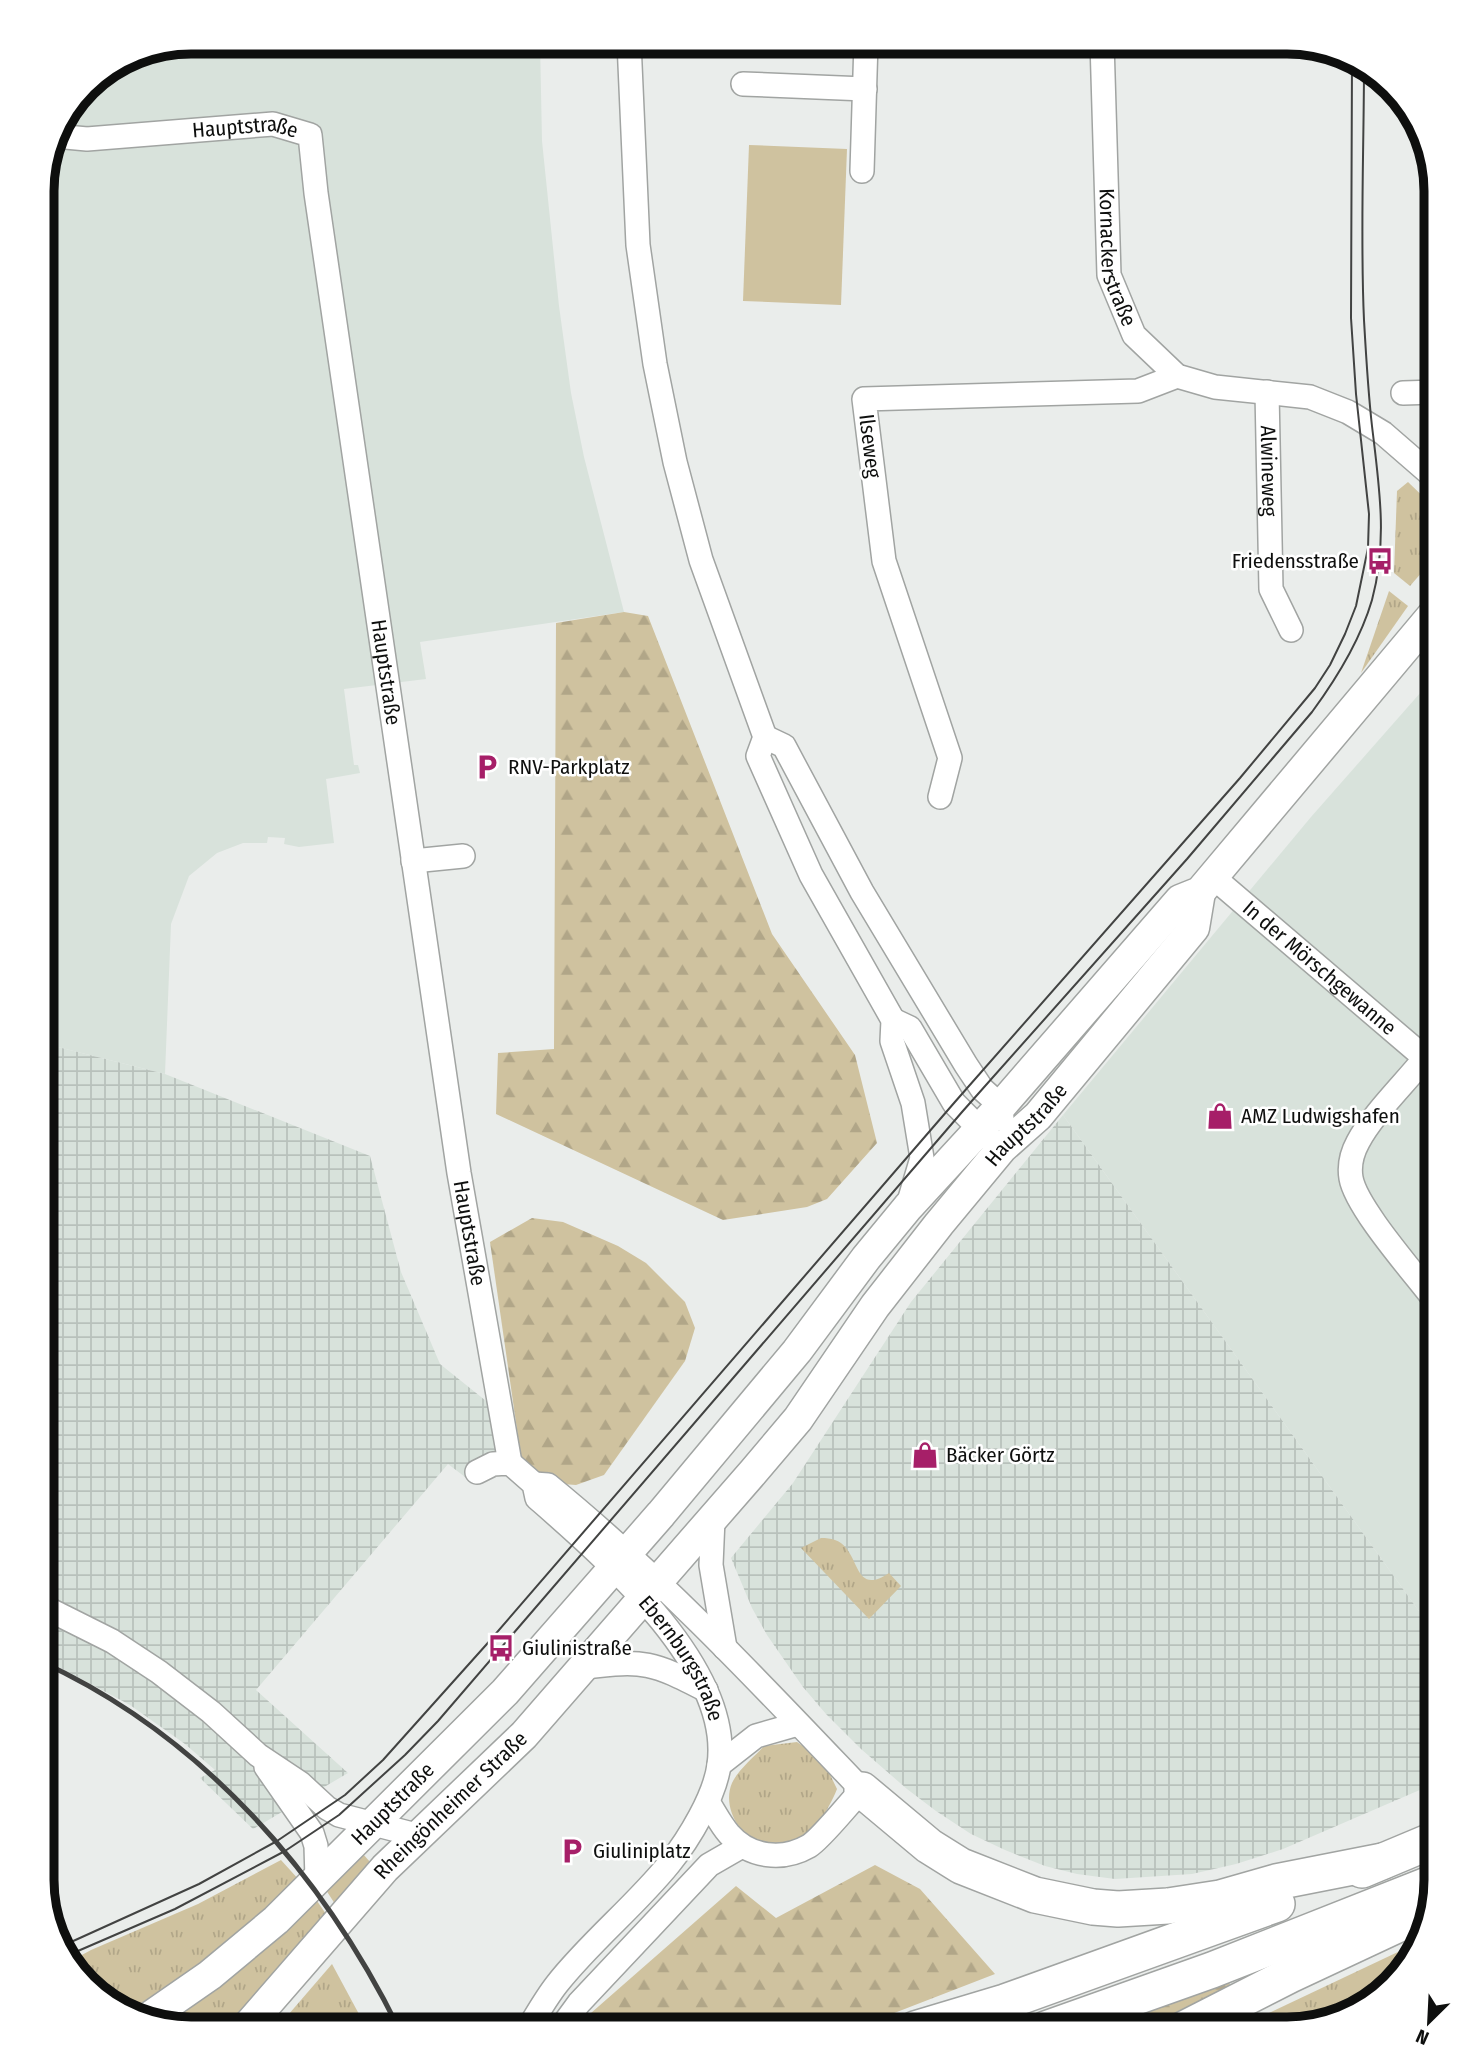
<svg xmlns="http://www.w3.org/2000/svg" width="1478" height="2071" font-family="'Fira Sans Condensed',sans-serif">
  <defs>
    <pattern id="industrial-grid" width="8" height="8" patternUnits="userSpaceOnUse" patternTransform="scale(1.75)"><rect width="8" height="8" fill="#d8e2db"/><path d="M0 4h8M4 0v8" fill="none" stroke="#b8c1bb"/></pattern>
    <pattern id="grass-tufts" width="24" height="20" patternUnits="userSpaceOnUse" patternTransform="scale(1.75)"><rect width="24" height="20" fill="#cfc29f"/><path d="M3 7l-1-3M5 7V3M7 7l1-3M15 17l-1-3M17 17v-4M19 17l1-3" fill="none" stroke="#b1a688"/></pattern>
    <pattern id="forest-firs" width="22" height="20" patternUnits="userSpaceOnUse" patternTransform="scale(1.75)"><rect width="22" height="20" fill="#cfc29f"/><path d="M5 1l3.5 6h-7zM16 11l3.5 6h-7z" fill="#b1a688"/></pattern>
  </defs>
  <rect width="100%" height="100%" fill="#eaedeb"/>
  <g fill="#d8e2db">
    <path d="M 191,42 L 540,42 L 542,141 L 559,306 L 571,393 L 584,457 L 624,612 L 420,642 L 426,679 L 344,689 L 354,765 L 358,765 L 360,773 L 326,779 L 334,843 L 299,847 L 284,844 L 285,838 L 268,837 L 267,843 L 243,843 L 217,853 L 189,876 L 171,924 L 165,1074 L 42,1043 L 42,181 L 57,126 L 93,79 L 134,53 Z"/>
    <path d="M 1436,675 L 1436,1635 L 1063,1115 L 1311,817 Z"/>
  </g>
  <g fill="url(#industrial-grid)">
    <path d="M 42,1043 L 165,1074 L 370,1156 L 401,1272 L 440,1364 L 506,1417 L 513,1458 L 469,1480 L 448,1464 L 256,1690 L 348,1773 L 253,1829 L 200,1778 L 215,1770 L 185,1744 L 130,1705 L 42,1658 Z"/>
    <path d="M 1063,1115 L 1436,1635 L 1436,1783 L 1283,1849 L 1236,1864 L 1192,1874 L 1115,1879 L 1077,1874 L 1045,1866 L 1005,1850 L 971,1834 L 936,1811 L 907,1789 L 861,1749 L 826,1714 L 803,1687 L 767,1635 L 752,1608 L 731,1558 L 793,1483 L 911,1302 Z"/>
  </g>
  <g fill="url(#grass-tufts)">
    <path d="M 1420,420 L 1436,420 L 1436,450 L 1421,437 Z"/>
    <path d="M 1408,482 L 1436,509 L 1436,556 L 1410,586 L 1394,573 L 1397,491 Z"/>
    <path d="M 1389,591 L 1408,606 L 1361,673 Z"/>
    <path d="M 821,1538 C 831,1538 840,1540 846,1548 C 859,1563 858,1594 889,1573 L 901,1586 L 869,1619 L 801,1548 Z"/>
    <path d="M 797,1742 L 823,1760 L 837,1789 C 827,1814 811,1838 783,1845 C 751,1854 719,1813 732,1783 C 738,1770 754,1757 764,1746 Z"/>
    <path d="M 362,1853 L 371,1863 L 335,1904 L 326,1890 Z"/>
    <path d="M 281,1860 L 300,1881 C 246,1930 191,1973 131,2013 L 116,2009 L 69,1962 L 91,1950 L 198,1904 Z"/>
    <path d="M 315,1898 L 326,1914 L 227,2029 L 182,2029 L 162,2023 Z"/>
    <path d="M 1419,1942 L 1416,1955 L 1362,2009 L 1287,2029 L 1235,2029 Z"/>
    <path d="M 332,1964 L 367,2029 L 276,2029 Z"/>
  </g>
  <g fill="url(#forest-firs)">
    <path d="M 624,612 L 648,616 L 772,934 L 855,1055 L 877,1143 L 827,1199 L 807,1207 L 723,1220 L 496,1114 L 498,1053 L 554,1049 L 556,623 Z"/>
    <path d="M 532,1218 L 563,1222 L 618,1246 L 646,1263 L 685,1302 L 695,1328 L 685,1361 L 604,1475 L 576,1485 L 535,1482 L 523,1471 L 490,1242 Z"/>
    <path d="M 875,1865 L 920,1889 L 995,1974 L 853,2029 L 586,2029 L 583,2020 L 736,1886 L 776,1918 Z"/>
    <path d="M 1229,1981 L 1231,1990 L 1161,2029 L 1076,2029 Z"/>
  </g>
  <path fill="#cfc29f" d="M 749,145 L 847,149 L 841,305 L 743,301 Z"/>
  <g fill="none" stroke-linecap="round" stroke-linejoin="round">
    <defs>
      <g id="minor">
        <path d="M 629,42 L 638,245 L 655,364 L 675,462 L 701,560 L 765,737 L 758,756 L 811,875 L 893,1020 L 892,1041 L 913,1103 L 922,1158 L 908,1205"/>
        <path id="s1" d="M 1102,42 L 1109,275 L 1134,335 L 1177,376 L 1215,387 L 1310,397 L 1348,412 L 1383,433 L 1436,479"/>
        <path d="M 743,84 L 865,89"/>
        <path id="s2" d="M 55,136 L 87,139 L 273,124 L 310,135 L 316,193 L 459,1173 L 510,1463"/>
        <path d="M 862,171 L 866,42"/>
        <path id="s3" d="M 1267,392 L 1271,589 L 1291,630"/>
        <path d="M 1403,393 L 1436,392"/>
        <path d="M 765,737 L 784,746 L 862,892 L 966,1065 L 982,1089 L 1001,1106 L 1002,1119"/>
        <path d="M 940,797 L 950,758 L 884,561 L 864,399 L 1138,391 L 1177,376"/>
        <path d="M 413,861 L 463,856"/>
        <path id="s4" d="M 1213,877 L 1425,1058 C 1405,1083 1372,1115 1358,1142 C 1352,1153 1349,1166 1351,1178 C 1356,1208 1416,1275 1436,1302"/>
        <path d="M 893,1020 L 910,1028 L 954,1103 L 991,1140"/>
        <path id="s5" d="M 477,1472 L 493,1464 L 510,1463 L 534,1484 L 537,1498 C 603,1556 733,1667 719,1765 C 715,1796 689,1839 669,1864 C 635,1906 590,1942 557,1984 C 546,1998 537,2014 528,2029"/>
        <path d="M 534,1484 L 548,1485 C 661,1577 761,1684 862,1790 C 850,1802 821,1839 809,1846 C 783,1861 750,1858 729,1834 C 721,1825 715,1813 708,1802"/>
        <path d="M 713,1519 L 711,1565 L 725,1648"/>
        <path d="M 42,1606 L 112,1641 L 159,1672 L 211,1712 L 258,1755 L 300,1783 L 327,1808 L 339,1815 L 416,1835"/>
        <path d="M 585,1667 C 645,1660 652,1662 706,1690"/>
        <path d="M 719,1765 L 756,1736 L 798,1724"/>
        <path d="M 266,1767 L 312,1833 L 316,1846 L 317,1879"/>
        <path d="M 560,2029 L 579,2003 L 709,1865 L 742,1846"/>
      </g>
      <g id="major">
        <path id="s6" d="M 148,2018 L 210,1975 L 276,1920 L 505,1692 L 661,1514 L 797,1351 L 866,1258 L 908,1207 L 1001,1106 L 1180,900 L 1200,892 L 1436,611"/>
        <path id="s7" d="M 245,2029 L 385,1868 L 524,1735 L 754,1471 L 798,1419 L 875,1306 L 939,1224 L 1002,1148 L 1038,1116 L 1194,928 L 1200,892"/>
      </g>
      <g id="highway">
        <path d="M 862,1790 L 929,1846 L 961,1866 L 1035,1895 L 1093,1907 L 1118,1909 L 1168,1906 L 1220,1898 L 1276,1882 L 1383,1861"/>
        <path d="M 1362,1870 L 1436,1839"/>
        <path d="M 915,2029 L 1005,2002 L 1277,1904"/>
        <path d="M 1046,2029 L 1212,1970 L 1435,1882"/>
        <path d="M 1184,2029 L 1290,1975 L 1399,1924 L 1420,1889"/>
      </g>
    </defs>
    <use href="#minor" stroke="#a1a4a2" stroke-width="26"/>
    <use href="#major" stroke="#a1a4a2" stroke-width="33"/>
    <use href="#highway" stroke="#a1a4a2" stroke-width="38"/>
    <use href="#minor" stroke="#fff" stroke-width="23"/>
    <use href="#major" stroke="#fff" stroke-width="30"/>
    <use href="#highway" stroke="#fff" stroke-width="35"/>
    <g stroke="#424342" stroke-width="2">
      <path d="M 60,1947 L 199,1884 L 277,1841 L 345,1795 L 383,1760 L 486,1645 L 954,1103 L 1240,778 L 1315,688 L 1330,665 L 1345,634 L 1356,606 L 1368,548 L 1369,514 L 1356,394 L 1351,318 L 1352,59"/>
      <path d="M 64,1957 L 175,1909 L 285,1851 L 339,1815 L 405,1755 L 438,1721 L 962,1112 L 1187,859 L 1312,712 C 1337,678 1360,641 1372,600 C 1388,541 1379,485 1372,426 C 1368,391 1366,355 1364,320 C 1360,235 1364,149 1364,64"/>
    </g>
    <path stroke="#424342" stroke-width="5" d="M 42,1662 C 202,1736 322,1873 399,2029"/>
  </g>
  <defs>
    <symbol id="bus-bare" viewBox="-9 -9 18 18"><path d="M-5-6H5V4H4V6H2V4H-2V6H-4V4H-5ZM-3.5-4V0h7V-4ZM-3.5 1.2v1.5H-2V1.2ZM2 1.2v1.5H3.5V1.2Z" fill="#a61f68" stroke="#fff" stroke-width="2.5" paint-order="stroke"/></symbol>
    <symbol id="parking-bare" viewBox="-9 -9 18 18"><path d="M-3.5-5.5H1a3.5 3.5 0 0 1 0 7H-1V5.5H-3.5ZM-1-3.4V-.6H.8a1.4 1.4 0 0 0 0-2.8Z" fill="#a61f68" stroke="#fff" stroke-width="2.5" paint-order="stroke"/></symbol>
    <symbol id="shop-bare" viewBox="-9 -9 18 18"><path d="M-5-2.5h2.3a2.7 3.5 0 0 1 5.4 0H5L5.5 6h-11ZM-1.5-2.5h3a1.5 2.3 0 0 0-3 0Z" fill="#a61f68" stroke="#fff" stroke-width="2.5" paint-order="stroke"/></symbol>
  </defs>
  <g fill-rule="evenodd">
    <use href="#bus-bare" x="1361" y="542" width="38" height="38"/>
    <use href="#parking-bare" x="468" y="748" width="38" height="38"/>
    <use href="#shop-bare" x="1201" y="1097" width="38" height="38"/>
    <use href="#shop-bare" x="906" y="1436" width="38" height="38"/>
    <use href="#bus-bare" x="482" y="1629" width="38" height="38"/>
    <use href="#parking-bare" x="553" y="1832" width="38" height="38"/>
  </g>
  <g text-anchor="middle" dominant-baseline="central" stroke-width="5" stroke-linejoin="round" paint-order="stroke">
    <g font-size="21" fill="#0e0f0e" stroke="#fff">
      <text stroke="none"><textPath href="#s2" startOffset="191">Hauptstraße</textPath></text>
      <text stroke="none"><textPath href="#s1" startOffset="217">Kornackerstraße</textPath></text>
      <text transform="translate(870 446) rotate(83)">Ilseweg</text>
      <text stroke="none"><textPath href="#s3" startOffset="79">Alwineweg</textPath></text>
      <text stroke="none"><textPath href="#s2" startOffset="800">Hauptstraße</textPath></text>
      <text stroke="none"><textPath href="#s4" startOffset="140">In der Mörschgewanne</textPath></text>
      <text stroke="none"><textPath href="#s7" startOffset="1197">Hauptstraße</textPath></text>
      <text stroke="none"><textPath href="#s2" startOffset="1367">Hauptstraße</textPath></text>
      <text stroke="none"><textPath href="#s5" startOffset="299">Ebernburgstraße</textPath></text>
      <text stroke="none"><textPath href="#s6" startOffset="326">Hauptstraße</textPath></text>
      <text stroke="none"><textPath href="#s7" startOffset="304">Rheingönheimer Straße</textPath></text>
    </g>
    <g font-size="21" fill="#0e0f0e" stroke="#fff" text-anchor="start">
      <text x="1359" y="561" text-anchor="end">Friedensstraße</text>
      <text x="508" y="767">RNV-Parkplatz</text>
      <text x="1241" y="1116">AMZ Ludwigshafen</text>
      <text x="946" y="1455">Bäcker Görtz</text>
      <text x="522" y="1648">Giulinistraße</text>
      <text x="593" y="1851">Giuliniplatz</text>
    </g>
  </g>
  <path d="M0 0H1478V2071H0ZM191 54H1287A137 137 0 0 1 1424 191V1880A137 137 0 0 1 1287 2017H191A137 137 0 0 1 54 1880V191A137 137 0 0 1 191 54Z" fill="#fff" fill-rule="evenodd"/>
  <path fill="none" stroke="#0e0f0e" stroke-width="9" d="M191 54H1287A137 137 0 0 1 1424 191V1880A137 137 0 0 1 1287 2017H191A137 137 0 0 1 54 1880V191A137 137 0 0 1 191 54Z"/>
  <g transform="translate(1429 2022) rotate(204)" stroke="#ffffff" stroke-width="5" paint-order="stroke">
  <path d="M0-5L12 26L0 18L-12 26Z" fill="#0e0f0e"/>
  <text y="-10" font-size="19" font-weight="bold" text-anchor="middle" fill="#0e0f0e">N</text>
  </g>
</svg>
